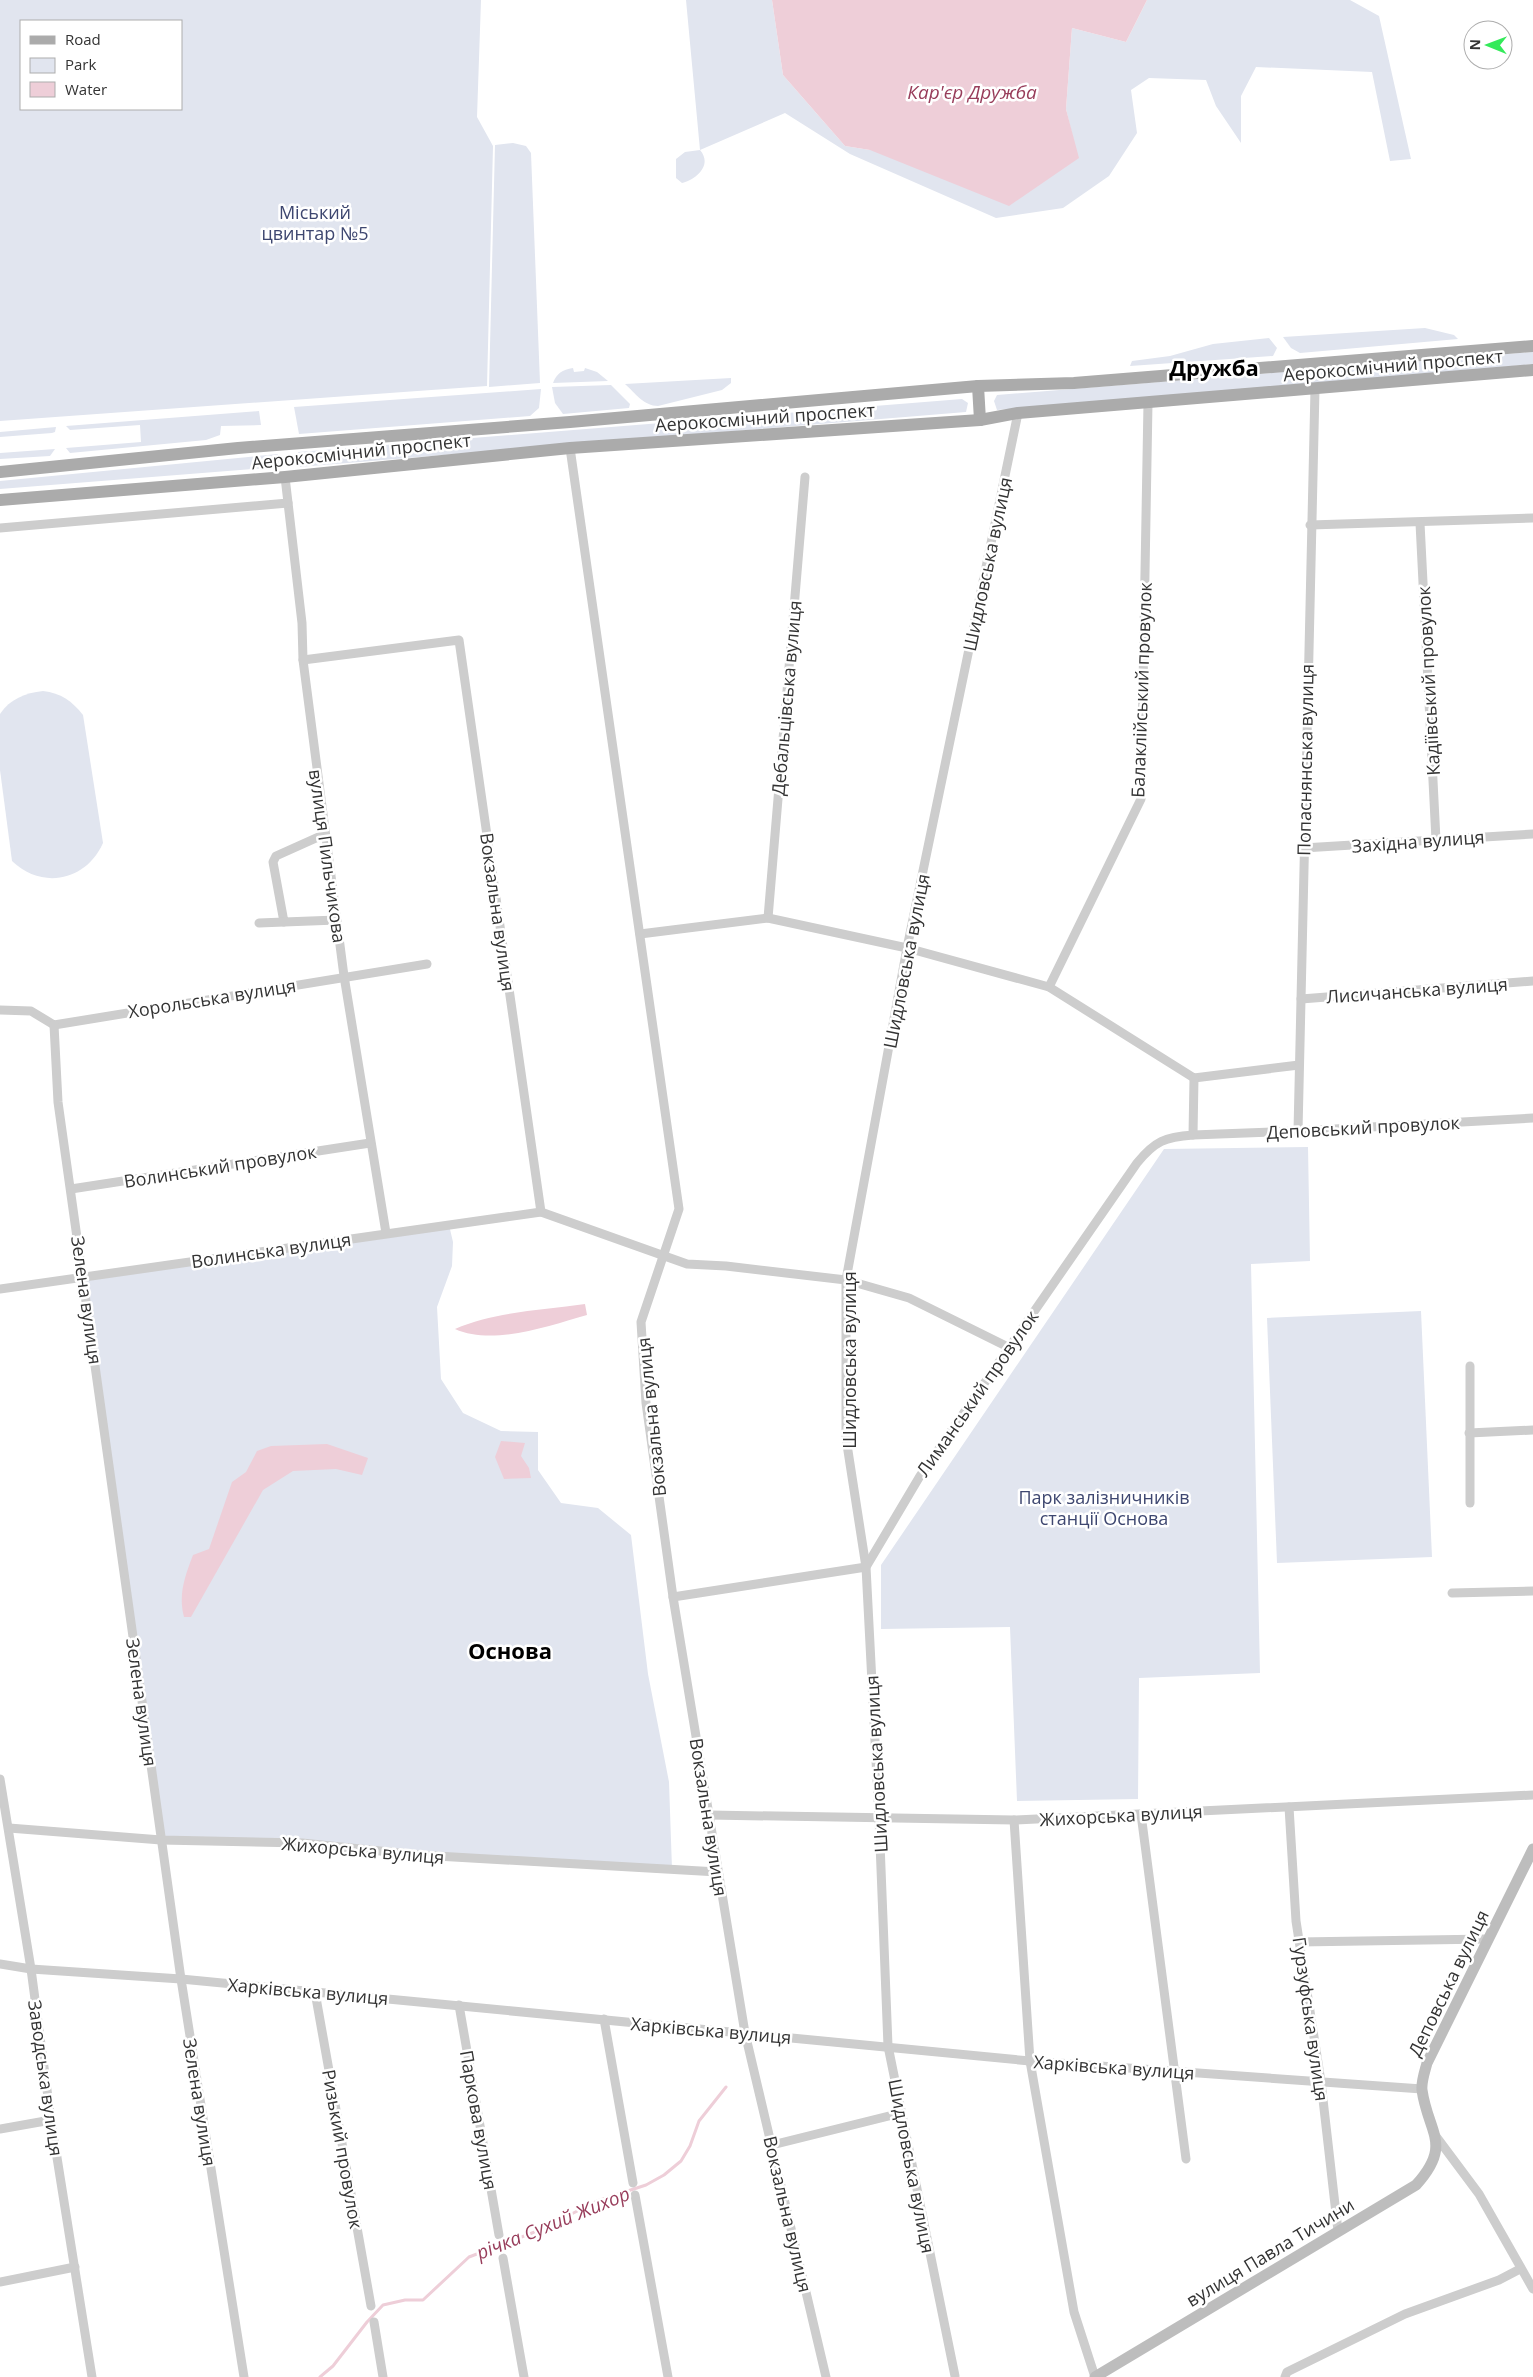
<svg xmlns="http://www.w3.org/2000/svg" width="1533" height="2377" font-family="'Open Sans',sans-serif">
  <rect width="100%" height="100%" fill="#fff"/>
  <g fill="#e1e5ef" fill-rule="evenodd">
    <path d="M 0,0 L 481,0 L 477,117 L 493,146 L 487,386 L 0,421 ZM 21,21 L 181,21 L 181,109 L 21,109 Z"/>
    <path d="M 686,0 L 772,0 L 783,75 L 845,146 L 870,150 L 1078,158 L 1066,109 L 1072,28 L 1126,42 L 1147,0 L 1350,0 L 1379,16 L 1411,159 L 1390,161 L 1372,72 L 1256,67 L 1241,96 L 1241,143 L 1216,106 L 1206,80 L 1149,78 L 1131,90 L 1137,133 L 1109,176 L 1063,208 L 996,218 L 850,154 L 785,113 L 700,150 C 713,165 696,180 682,183 L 676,178 L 676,159 L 685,152 L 700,150 Z"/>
    <path d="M 513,143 L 526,146 L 531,153 L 540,383 L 489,387 L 495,145 Z"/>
    <path d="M 1425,328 L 1454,335 L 1458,339 L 1300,353 L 1291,348 L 1283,337 Z"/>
    <path d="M 1269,338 L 1277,348 L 1273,356 L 1130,366 L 1132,361 L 1170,356 L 1213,344 Z"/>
    <path d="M 1533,352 L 1533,364 L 1472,370 L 997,410 L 994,401 L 997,395 Z"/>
    <path d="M 573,368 L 574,372 L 584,371 L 585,368 L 597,372 L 608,381 L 553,383 C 557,373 562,370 573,368 Z"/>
    <path d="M 731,378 L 731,383 L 722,390 L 658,406 C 644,406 635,393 625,384 Z"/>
    <path d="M 611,385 L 630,404 L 629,408 L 563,414 L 555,403 L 552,387 Z"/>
    <path d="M 541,389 L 539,408 L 530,416 L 299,434 L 294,407 Z"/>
    <path d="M 962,399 L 968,403 L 966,412 L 299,467 L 298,452 Z"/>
    <path d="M 259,411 L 261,425 L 221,426 L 220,435 L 206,440 L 70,453 L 66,448 L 141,442 L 140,425 L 70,430 L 66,426 Z"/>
    <path d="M 56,427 L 55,432 L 52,433 L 0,437 L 0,432 Z"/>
    <path d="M 55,449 L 50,456 L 0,459 L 0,453 Z"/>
    <path d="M 278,454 L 279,467 L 0,489 L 0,481 Z"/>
    <path d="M 43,691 C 61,693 72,701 83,715 L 103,843 C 86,881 42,890 12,861 L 0,770 L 0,714 C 10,699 25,693 43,691 Z"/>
    <path d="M 1308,1147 L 1310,1261 L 1251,1264 L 1260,1673 L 1139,1678 L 1138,1799 L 1017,1801 L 1010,1627 L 881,1629 L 881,1565 L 1164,1149 Z"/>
    <path d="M 449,1225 L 453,1242 L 452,1266 L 437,1307 L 441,1379 L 463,1413 L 501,1431 L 538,1432 L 538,1470 L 561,1503 L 598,1508 L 631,1535 L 648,1674 L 669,1782 L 672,1869 L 302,1843 L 161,1840 L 84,1278 Z"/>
    <path d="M 1421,1311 L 1432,1557 L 1277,1563 L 1267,1318 Z"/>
  </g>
  <g fill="#eeced8">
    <path d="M 772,0 L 1147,0 L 1126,42 L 1072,28 L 1066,109 L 1079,158 L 1009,206 L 870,150 L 845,146 L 783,75 Z"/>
    <path d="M 585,1304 L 587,1315 C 548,1326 493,1346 455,1329 C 494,1312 542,1310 585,1304 Z"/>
    <path d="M 501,1441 L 525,1443 L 521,1456 L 529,1468 L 531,1478 L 504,1479 L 495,1457 Z"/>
    <path d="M 327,1444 L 368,1458 L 362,1475 L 336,1469 L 293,1471 L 263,1490 L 191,1617 L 184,1617 C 178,1595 185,1576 193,1555 L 209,1549 L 232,1482 L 246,1472 L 257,1451 L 271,1446 Z"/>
  </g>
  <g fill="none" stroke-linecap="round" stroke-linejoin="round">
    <path stroke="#eeced8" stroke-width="3" d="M 320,2377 L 333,2366 L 367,2322 L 383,2305 L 405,2300 L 423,2300 L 469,2257 L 540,2230 L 597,2201 L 646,2185 L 664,2175 L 681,2161 L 690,2146 L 699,2121 L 726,2087"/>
    <g stroke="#cdcdcd" stroke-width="9">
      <path d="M 570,448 L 679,1209 L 641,1322 L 646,1403 L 673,1597 L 745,2033 L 826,2377"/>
      <path d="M 285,477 L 302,623 L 303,660 L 344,976 L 386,1233"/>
      <path d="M 1420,523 L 1436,840"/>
      <path d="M 1310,525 L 1533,518"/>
      <path d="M 0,528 L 288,503"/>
      <path d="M 303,660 L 459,640 L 541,1212 L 687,1264 L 726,1266 L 846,1280 L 909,1298 L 1008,1347"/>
      <path d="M 325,834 L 276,856 L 273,862 L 284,922 L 337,920"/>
      <path d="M 1303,848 L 1533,834"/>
      <path d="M 768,918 L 805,477"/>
      <path d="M 259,923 L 284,922"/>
      <path d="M 640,934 L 768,918 L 907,948 L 1049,987 L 1194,1078 L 1299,1065"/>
      <path d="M 1049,987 L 1141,799 L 1148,403"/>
      <path d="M 1301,999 L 1533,981"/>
      <path d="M 0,1010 L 31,1011 L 54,1025 L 427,964"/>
      <path d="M 54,1025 L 58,1102 L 181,1979 L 244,2377"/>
      <path d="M 1298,1131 L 1315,389"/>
      <path d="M 1193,1135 L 1298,1131 L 1533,1118"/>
      <path d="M 71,1189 L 370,1143"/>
      <path d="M 0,1289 L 541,1212"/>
      <path d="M 1469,1433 L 1533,1430"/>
      <path d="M 1470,1503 L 1470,1366"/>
      <path d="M 1452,1593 L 1533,1591"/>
      <path d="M 673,1597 L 866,1567 L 920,1476 L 1137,1163 C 1155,1141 1165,1137 1193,1135 L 1194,1078"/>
      <path d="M 0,1779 L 31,1969 L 51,2120 L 92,2377"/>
      <path d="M 1289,1807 L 1296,1921 L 1321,2082 L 1338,2231"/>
      <path d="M 1141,1814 L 1186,2159"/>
      <path d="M 709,1815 L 1014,1820 L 1533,1795"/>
      <path d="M 1014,1820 L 1030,2061 L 1074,2312 L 1095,2377"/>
      <path d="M 9,1828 L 161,1840 L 302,1843 L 419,1855 L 718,1872"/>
      <path d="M 1299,1942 L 1488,1939"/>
      <path d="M 0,1964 L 31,1969 L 181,1979 L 315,1992 L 1030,2061 L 1422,2089"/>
      <path d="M 315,1992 L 371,2306"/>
      <path d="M 459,2005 L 499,2235"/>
      <path d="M 604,2019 L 633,2183"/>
      <path d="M 0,2129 L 51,2120"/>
      <path d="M 1435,2135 L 1479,2194 L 1533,2289"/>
      <path d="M 772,2145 L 901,2113"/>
      <path d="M 635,2195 L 668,2377"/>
      <path d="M 503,2258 L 524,2377"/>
      <path d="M 0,2282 L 75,2267"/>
      <path d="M 374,2322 L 383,2377"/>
      <path d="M 955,2376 L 888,2046 L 879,1818 L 866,1567 L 846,1438 L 846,1280 L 907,948 L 1018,413"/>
      <path d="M 1285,2377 L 1287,2372 L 1405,2314 L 1499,2280 L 1520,2269"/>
    </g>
    <path stroke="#bdbdbd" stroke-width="11" d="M 1095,2377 L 1416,2185 C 1453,2144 1428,2133 1422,2090 C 1421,2082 1425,2071 1427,2063 L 1533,1849"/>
    <g stroke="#ababab" stroke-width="12">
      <path d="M 978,386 L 980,420"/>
      <path d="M 0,472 L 238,448 L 570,422 L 978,386 L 1074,383 L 1533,346"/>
      <path d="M 0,500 L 285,477 L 570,448 L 980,420 L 1018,413 L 1533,370"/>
    </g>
  </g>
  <g text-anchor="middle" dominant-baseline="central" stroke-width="5" stroke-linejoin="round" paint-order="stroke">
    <g font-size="18" fill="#3e4770" stroke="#fff">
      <text x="315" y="212">Міський<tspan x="315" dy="21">цвинтар №5</tspan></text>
      <text x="1104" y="1497">Парк залізничників<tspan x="1104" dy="21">станції Основа</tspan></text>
    </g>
    <g font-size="18" fill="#333" stroke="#fff">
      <text transform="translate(1393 365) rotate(-5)">Аерокосмічний проспект</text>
      <text transform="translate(765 417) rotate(-4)">Аерокосмічний проспект</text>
      <text transform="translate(361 451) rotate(-6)">Аерокосмічний проспект</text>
      <text transform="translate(987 564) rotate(-78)">Шидловська вулиця</text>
      <text transform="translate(1428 681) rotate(-93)">Кадіївський провулок</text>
      <text transform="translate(1141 690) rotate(-88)">Балаклійський провулок</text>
      <text transform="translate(786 698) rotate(-85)">Дебальцівська вулиця</text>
      <text transform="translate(1305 760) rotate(-89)">Попаснянська вулиця</text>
      <text transform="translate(1418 841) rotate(-4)">Західна вулиця</text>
      <text transform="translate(328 856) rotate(82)">вулиця Пильчикова</text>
      <text transform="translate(498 912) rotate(82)">Вокзальна вулиця</text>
      <text transform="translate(906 961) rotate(-79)">Шидловська вулиця</text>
      <text transform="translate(1417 990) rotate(-4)">Лисичанська вулиця</text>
      <text transform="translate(212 998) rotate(-9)">Хорольська вулиця</text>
      <text transform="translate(1363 1127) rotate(-3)">Деповський провулок</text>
      <text transform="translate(220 1166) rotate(-9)">Волинський провулок</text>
      <text transform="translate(271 1250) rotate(-8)">Волинська вулиця</text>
      <text transform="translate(87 1300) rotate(82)">Зелена вулиця</text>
      <text transform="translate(849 1360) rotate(-90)">Шидловська вулиця</text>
      <text transform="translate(977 1393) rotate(-55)">Лиманський провулок</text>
      <text transform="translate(651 1417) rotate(-96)">Вокзальна вулиця</text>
      <text transform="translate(142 1702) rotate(82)">Зелена вулиця</text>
      <text transform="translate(876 1764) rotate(-93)">Шидловська вулиця</text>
      <text transform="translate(1121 1815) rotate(-3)">Жихорська вулиця</text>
      <text transform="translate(709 1817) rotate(81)">Вокзальна вулиця</text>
      <text transform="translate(363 1850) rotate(5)">Жихорська вулиця</text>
      <text transform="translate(1448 1983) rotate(-64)">Деповська вулиця</text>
      <text transform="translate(308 1991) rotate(5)">Харківська вулиця</text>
      <text transform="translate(1311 2019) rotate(82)">Гурзуфська вулиця</text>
      <text transform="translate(711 2030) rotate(5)">Харківська вулиця</text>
      <text transform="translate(1114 2067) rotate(4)">Харківська вулиця</text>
      <text transform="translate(46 2078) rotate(82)">Заводська вулиця</text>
      <text transform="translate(200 2102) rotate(81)">Зелена вулиця</text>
      <text transform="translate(479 2120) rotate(80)">Паркова вулиця</text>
      <text transform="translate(343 2149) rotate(80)">Ризький провулок</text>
      <text transform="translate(912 2166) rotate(79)">Шидловська вулиця</text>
      <text transform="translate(788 2214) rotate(77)">Вокзальна вулиця</text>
      <text transform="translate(1270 2252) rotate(-31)">вулиця Павла Тичини</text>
    </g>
    <g font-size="19" font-style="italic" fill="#983d5b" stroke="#fff">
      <text x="972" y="92">Кар'єр Дружба</text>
      <text transform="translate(553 2223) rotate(-22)">річка Сухий Жихор</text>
    </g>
    <g font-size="22" font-weight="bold" fill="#000" stroke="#fff">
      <text x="1214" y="367">Дружба</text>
      <text x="510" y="1650">Основа</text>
    </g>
  </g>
  <rect x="20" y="20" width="162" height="90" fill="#ffffff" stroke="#adadad"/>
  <rect x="30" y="36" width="25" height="8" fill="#ababab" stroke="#adadad"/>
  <text x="65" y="45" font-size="15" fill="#333333">Road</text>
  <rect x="30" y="58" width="25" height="15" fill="#e1e5ef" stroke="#adadad"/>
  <text x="65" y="70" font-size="15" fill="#333333">Park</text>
  <rect x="30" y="82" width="25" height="15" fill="#eeced8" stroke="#adadad"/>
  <text x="65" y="95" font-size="15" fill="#333333">Water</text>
  <g transform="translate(1488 45) rotate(271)"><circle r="24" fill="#ffffff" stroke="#adadad"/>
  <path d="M0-4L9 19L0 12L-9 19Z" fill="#34ea5a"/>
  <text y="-8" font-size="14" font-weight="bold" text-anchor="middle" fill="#333333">N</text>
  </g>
</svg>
